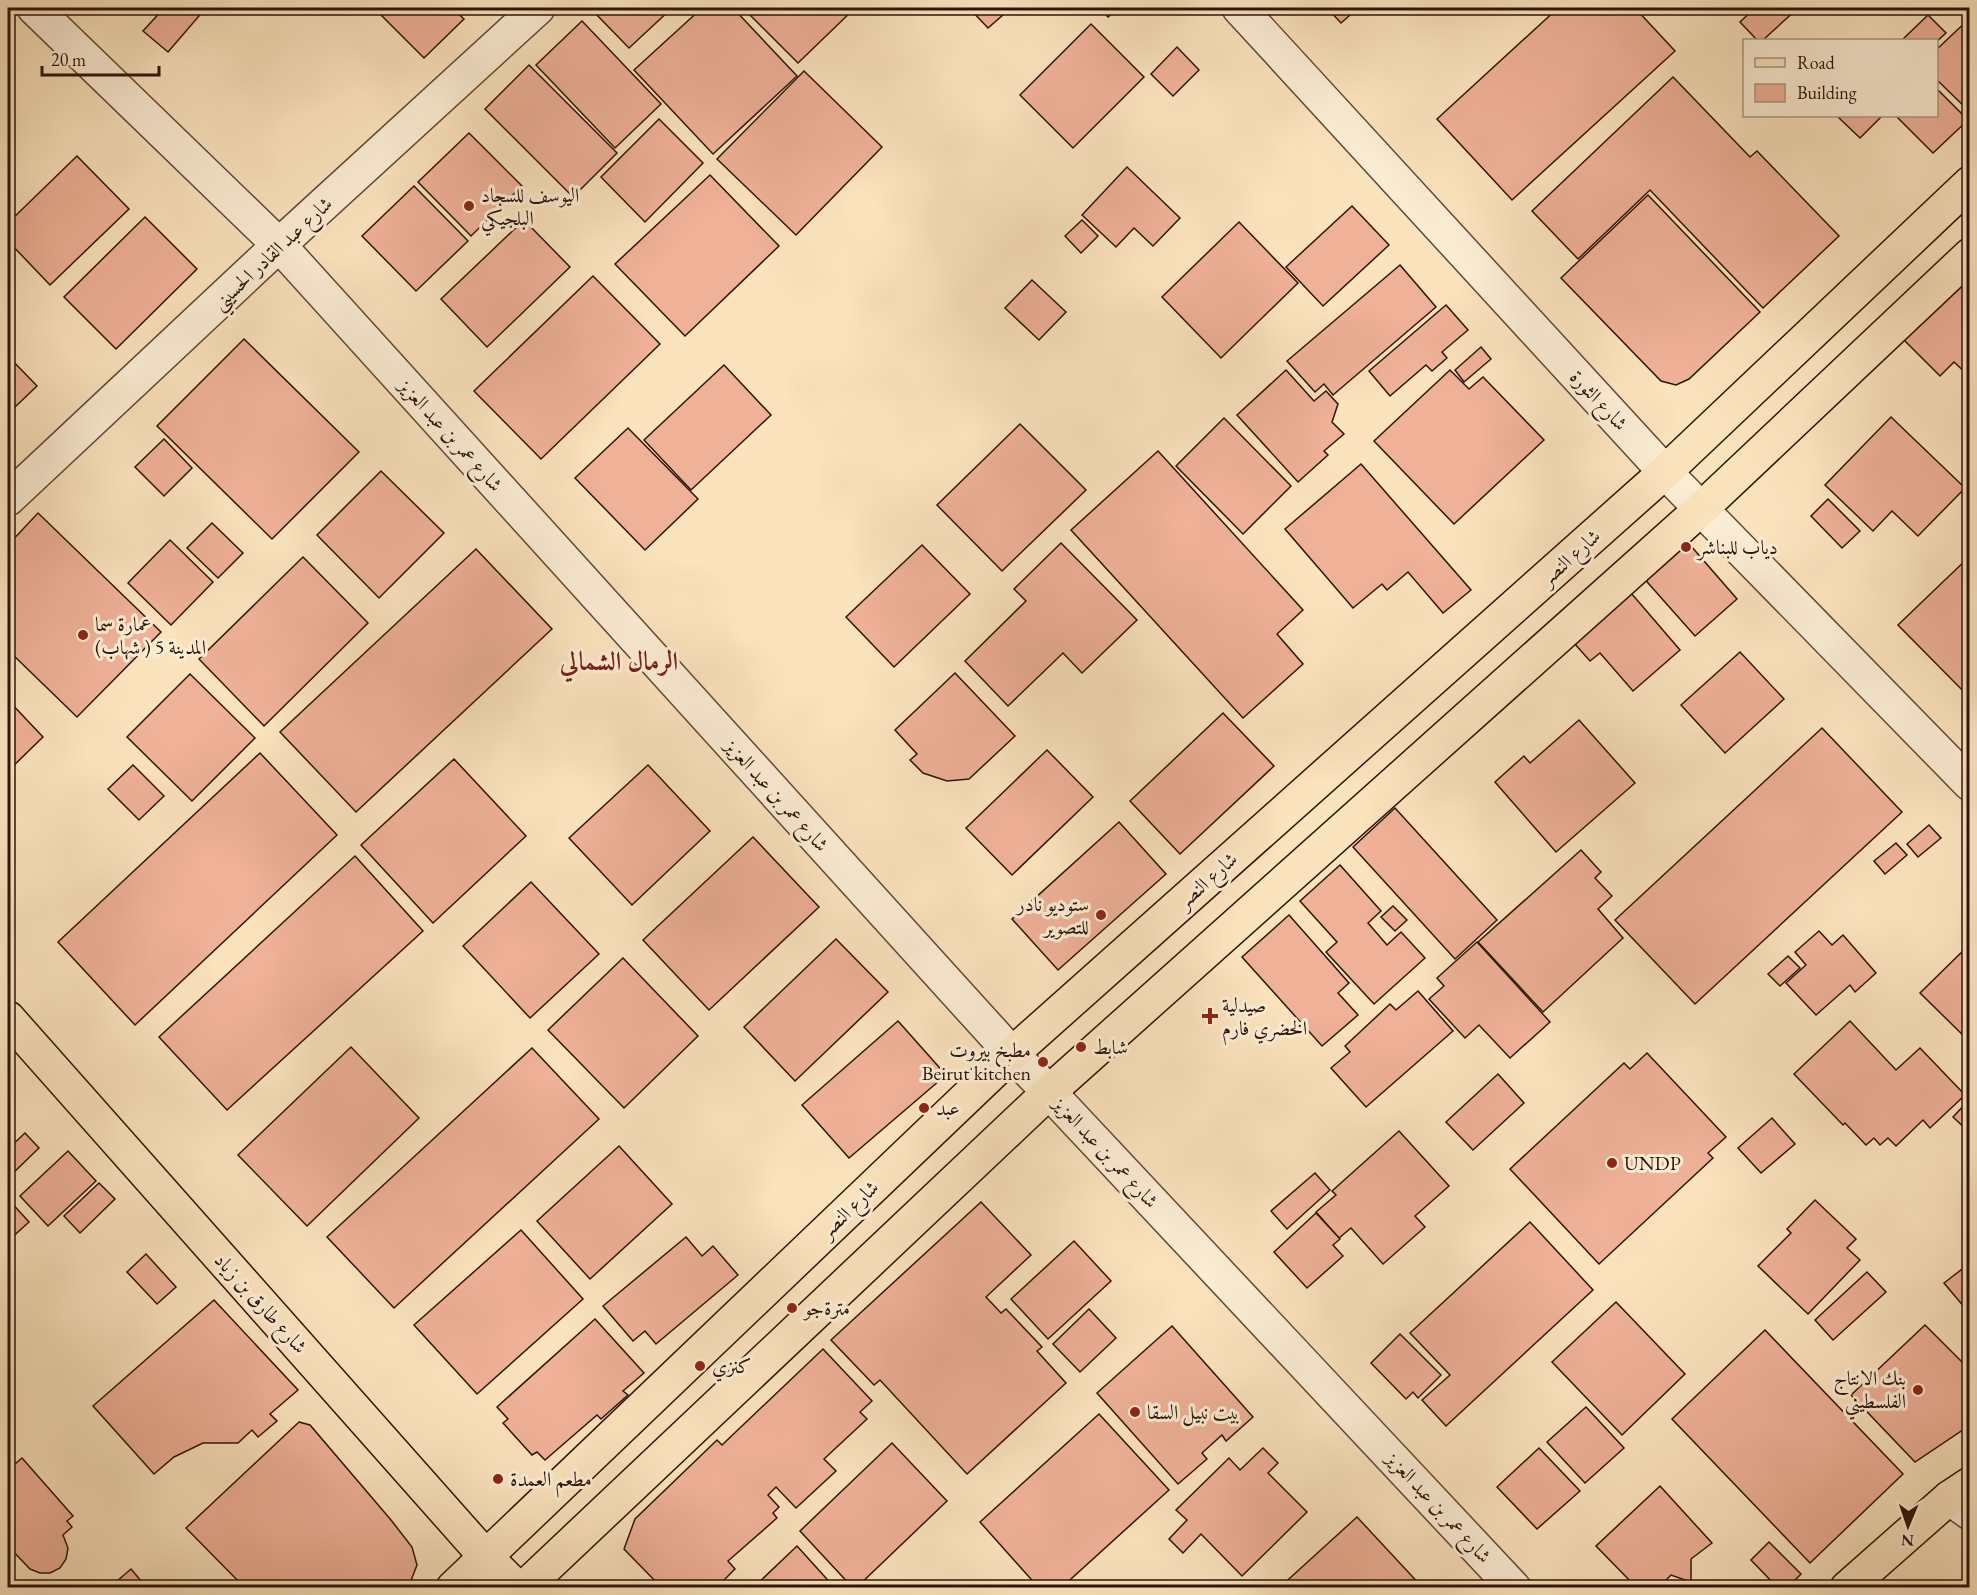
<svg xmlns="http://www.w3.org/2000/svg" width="1977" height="1595" font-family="'EB Garamond',Amiri,serif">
  <rect width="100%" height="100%" fill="#fbe3be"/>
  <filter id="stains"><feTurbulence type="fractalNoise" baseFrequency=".00333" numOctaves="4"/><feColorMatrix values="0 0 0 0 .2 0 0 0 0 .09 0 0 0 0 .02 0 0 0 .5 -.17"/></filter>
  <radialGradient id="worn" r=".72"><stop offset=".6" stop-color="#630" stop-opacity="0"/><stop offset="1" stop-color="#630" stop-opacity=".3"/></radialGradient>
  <g fill="#efb198" stroke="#2e1409" stroke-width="1.5">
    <path d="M 164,8 L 205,9 L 168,52 L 143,31 Z"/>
    <path d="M 374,8 L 452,8 L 464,19 L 424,58 Z"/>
    <path d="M 599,8 L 672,8 L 629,48 L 594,12 Z"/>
    <path d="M 702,8 L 733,8 L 797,76 L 713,154 L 634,70 Z"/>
    <path d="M 743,8 L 855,8 L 798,63 Z"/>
    <path d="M 969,8 L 1011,8 L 988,28 Z"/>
    <path d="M 1100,8 L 1119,8 L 1108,17 Z"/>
    <path d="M 1327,8 L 1358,8 L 1341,23 Z"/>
    <path d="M 1558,8 L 1635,8 L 1675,51 L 1512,200 L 1437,119 Z"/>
    <path d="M 1755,8 L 1798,8 L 1763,40 L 1757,40 L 1740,22 Z"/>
    <path d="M 1928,15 L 1946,33 L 1936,42 L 1936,40 L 1902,40 Z"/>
    <path d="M 1970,18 L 1970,112 L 1936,79 L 1936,50 Z"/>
    <path d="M 582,21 L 661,104 L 615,148 L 536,65 Z"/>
    <path d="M 1091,24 L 1144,77 L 1073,148 L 1020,95 Z"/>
    <path d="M 1177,47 L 1199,70 L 1173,96 L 1151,74 Z"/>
    <path d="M 529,65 L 617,153 L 573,197 L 485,109 Z"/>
    <path d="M 804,71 L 882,147 L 796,235 L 717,159 Z"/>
    <path d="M 1673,77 L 1750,157 L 1757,151 L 1839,236 L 1763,308 L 1650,190 L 1578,259 L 1532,211 Z"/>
    <path d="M 1936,88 L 1968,120 L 1933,153 L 1896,116 L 1936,116 Z"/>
    <path d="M 1837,116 L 1882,116 L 1860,138 Z"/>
    <path d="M 659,119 L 703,163 L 645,222 L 601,177 Z"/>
    <path d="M 469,133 L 522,186 L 471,236 L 418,182 Z"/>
    <path d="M 77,156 L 129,209 L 50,285 L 8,241 L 8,223 Z"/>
    <path d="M 1127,167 L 1180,218 L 1153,246 L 1134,228 L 1116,247 L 1082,215 Z"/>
    <path d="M 710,175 L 779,246 L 685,336 L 615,264 Z"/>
    <path d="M 414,186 L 468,241 L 416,291 L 362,236 Z"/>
    <path d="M 1648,195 L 1760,312 L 1689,379 L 1676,385 L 1661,381 L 1561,278 Z"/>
    <path d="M 1352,206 L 1389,245 L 1323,306 L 1286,267 Z"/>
    <path d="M 145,217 L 197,269 L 116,349 L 64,297 Z"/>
    <path d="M 524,220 L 570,267 L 487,347 L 441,299 Z"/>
    <path d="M 1082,220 L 1098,236 L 1081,253 L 1065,236 Z"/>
    <path d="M 1239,222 L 1298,283 L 1221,358 L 1162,297 Z"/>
    <path d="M 1400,265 L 1436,307 L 1333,395 L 1324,384 L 1315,392 L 1287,361 Z"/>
    <path d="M 593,276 L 660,344 L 541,459 L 474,391 Z"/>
    <path d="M 1967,279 L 1970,282 L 1970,377 L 1954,362 L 1940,376 L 1904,340 Z"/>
    <path d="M 1032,280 L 1066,312 L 1039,340 L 1005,308 Z"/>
    <path d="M 1446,305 L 1468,330 L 1442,352 L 1447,358 L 1432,371 L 1426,365 L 1390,396 L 1369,371 Z"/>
    <path d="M 244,339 L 359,452 L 272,539 L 157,426 Z"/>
    <path d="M 1481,347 L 1491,359 L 1464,382 L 1455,370 Z"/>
    <path d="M 8,356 L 37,386 L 14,408 L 8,402 Z"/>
    <path d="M 724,365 L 771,415 L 691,490 L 644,440 Z"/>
    <path d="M 1286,370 L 1314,401 L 1326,391 L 1338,404 L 1332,422 L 1344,434 L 1324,451 L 1328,455 L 1298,482 L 1237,415 Z"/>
    <path d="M 1450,370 L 1469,389 L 1483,377 L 1544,440 L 1454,524 L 1374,441 Z"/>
    <path d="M 1891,417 L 1965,488 L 1918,536 L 1892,511 L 1873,531 L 1825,485 Z"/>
    <path d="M 1224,418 L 1291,486 L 1243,534 L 1176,466 Z"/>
    <path d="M 1020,424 L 1086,490 L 1002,571 L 937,505 Z"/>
    <path d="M 628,428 L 698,499 L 645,550 L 575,478 Z"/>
    <path d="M 164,439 L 192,468 L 164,496 L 135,467 Z"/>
    <path d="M 1158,451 L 1303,610 L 1277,634 L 1303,664 L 1243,718 L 1071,530 Z"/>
    <path d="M 1361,464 L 1471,590 L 1443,613 L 1408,572 L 1387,590 L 1382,584 L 1353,608 L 1285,529 Z"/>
    <path d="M 381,471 L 444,533 L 379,598 L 317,535 Z"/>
    <path d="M 1828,499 L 1860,531 L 1842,548 L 1811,516 Z"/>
    <path d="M 38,513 L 161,632 L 77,717 L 10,652 L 8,654 L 8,545 Z"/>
    <path d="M 212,523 L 243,553 L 218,578 L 187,548 Z"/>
    <path d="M 1684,538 L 1737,599 L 1695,636 L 1641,575 Z"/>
    <path d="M 170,540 L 213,582 L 171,625 L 128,583 Z"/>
    <path d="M 1061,543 L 1137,620 L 1082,673 L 1063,653 L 1008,706 L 965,661 L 1026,601 L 1014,589 Z"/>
    <path d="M 922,545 L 970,594 L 894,667 L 846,617 Z"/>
    <path d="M 476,549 L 552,629 L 356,812 L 280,732 Z"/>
    <path d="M 1970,556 L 1970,698 L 1898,625 Z"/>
    <path d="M 303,557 L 368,623 L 264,726 L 199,659 Z"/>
    <path d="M 1631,593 L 1680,650 L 1633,691 L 1600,653 L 1590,661 L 1574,643 Z"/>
    <path d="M 1740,652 L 1784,699 L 1725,753 L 1681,705 Z"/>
    <path d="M 955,673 L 1015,736 L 969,779 L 947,781 L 923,773 L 910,760 L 917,754 L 895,730 Z"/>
    <path d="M 190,674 L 255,738 L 192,801 L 127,737 Z"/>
    <path d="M 8,700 L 43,737 L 8,771 Z"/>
    <path d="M 1223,713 L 1274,766 L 1180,854 L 1130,801 Z"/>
    <path d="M 1579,720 L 1635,783 L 1556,852 L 1495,782 L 1524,756 L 1530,763 Z"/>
    <path d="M 1822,728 L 1902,812 L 1695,1004 L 1615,920 Z"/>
    <path d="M 1047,750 L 1093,797 L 1012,875 L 966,828 Z"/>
    <path d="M 260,753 L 337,835 L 135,1025 L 58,942 Z"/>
    <path d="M 454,759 L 526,836 L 433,923 L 361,845 Z"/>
    <path d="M 133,765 L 164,796 L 139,820 L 108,789 Z"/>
    <path d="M 648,765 L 710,831 L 632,905 L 569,838 Z"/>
    <path d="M 1395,808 L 1497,920 L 1455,959 L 1353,847 Z"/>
    <path d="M 1119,822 L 1166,874 L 1058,970 L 1012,919 Z"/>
    <path d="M 1929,825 L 1941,838 L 1918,857 L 1907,844 Z"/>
    <path d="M 753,837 L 819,907 L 709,1010 L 643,940 Z"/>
    <path d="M 1896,843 L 1907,855 L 1885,874 L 1874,861 Z"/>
    <path d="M 1581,850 L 1601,872 L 1595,878 L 1612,896 L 1598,909 L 1623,938 L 1543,1012 L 1478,942 Z"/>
    <path d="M 355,856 L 423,931 L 227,1110 L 159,1037 Z"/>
    <path d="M 1340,865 L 1381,911 L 1368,923 L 1387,945 L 1401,932 L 1425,958 L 1374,1004 L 1326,952 L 1337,942 L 1300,901 Z"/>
    <path d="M 531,882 L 599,954 L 530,1018 L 463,946 Z"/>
    <path d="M 1393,906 L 1407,920 L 1395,931 L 1381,917 Z"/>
    <path d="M 1289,915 L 1349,983 L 1338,993 L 1358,1015 L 1322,1046 L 1242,957 Z"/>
    <path d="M 1819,931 L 1832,945 L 1843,935 L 1876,973 L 1855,992 L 1850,985 L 1816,1015 L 1786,983 L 1806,965 L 1795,952 Z"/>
    <path d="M 836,939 L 888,992 L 795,1081 L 744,1027 Z"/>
    <path d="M 1477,942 L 1550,1022 L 1510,1058 L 1479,1025 L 1465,1038 L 1429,999 L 1444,986 L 1437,978 Z"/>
    <path d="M 1970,944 L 1970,1042 L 1920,993 Z"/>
    <path d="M 1788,956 L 1800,968 L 1780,986 L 1768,974 Z"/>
    <path d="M 623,958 L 698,1036 L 624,1108 L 548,1030 Z"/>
    <path d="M 1418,991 L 1453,1031 L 1366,1107 L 1331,1068 L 1350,1052 L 1345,1046 L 1390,1004 L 1396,1010 Z"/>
    <path d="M 898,1021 L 946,1075 L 849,1158 L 802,1105 Z"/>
    <path d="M 1850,1021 L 1896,1070 L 1920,1048 L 1965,1095 L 1930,1128 L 1923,1120 L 1896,1146 L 1888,1138 L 1880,1145 L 1874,1138 L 1866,1145 L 1845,1123 L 1843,1125 L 1794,1074 Z"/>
    <path d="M 351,1047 L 419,1118 L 307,1226 L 238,1155 Z"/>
    <path d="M 532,1048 L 599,1119 L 394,1308 L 327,1237 Z"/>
    <path d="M 1647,1053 L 1726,1137 L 1708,1153 L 1713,1158 L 1599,1264 L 1510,1169 L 1624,1063 L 1630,1069 Z"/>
    <path d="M 1498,1074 L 1524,1103 L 1473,1150 L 1446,1122 Z"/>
    <path d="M 1970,1099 L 1970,1133 L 1953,1117 Z"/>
    <path d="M 1772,1118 L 1795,1144 L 1761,1173 L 1738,1148 Z"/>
    <path d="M 1399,1131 L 1449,1186 L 1415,1216 L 1425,1227 L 1383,1264 L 1351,1228 L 1339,1238 L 1316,1212 L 1336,1195 L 1332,1191 Z"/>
    <path d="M 25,1133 L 39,1148 L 9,1177 L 8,1149 Z"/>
    <path d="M 619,1146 L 672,1204 L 590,1279 L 537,1221 Z"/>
    <path d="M 68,1151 L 96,1181 L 48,1226 L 20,1196 Z"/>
    <path d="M 1315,1173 L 1330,1190 L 1287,1229 L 1271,1211 Z"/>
    <path d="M 99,1183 L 115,1199 L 80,1233 L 64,1216 Z"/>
    <path d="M 8,1199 L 29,1222 L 8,1241 Z"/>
    <path d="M 1815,1200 L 1856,1239 L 1847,1248 L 1860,1260 L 1808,1314 L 1758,1266 L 1791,1233 L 1787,1229 Z"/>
    <path d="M 981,1202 L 1031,1255 L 986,1297 L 1001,1313 L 1006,1309 L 1042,1347 L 1037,1351 L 1066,1383 L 967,1474 L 880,1380 L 874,1385 L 831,1340 Z"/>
    <path d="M 1316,1213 L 1340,1239 L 1333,1245 L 1343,1256 L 1307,1288 L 1274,1252 Z"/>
    <path d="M 1530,1222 L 1593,1290 L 1446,1426 L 1422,1400 L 1450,1375 L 1410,1333 Z"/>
    <path d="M 521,1230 L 583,1299 L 477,1394 L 414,1325 Z"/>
    <path d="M 686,1237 L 702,1256 L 713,1246 L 738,1275 L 656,1344 L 645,1331 L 633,1341 L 603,1306 Z"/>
    <path d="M 1074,1241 L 1111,1281 L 1048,1339 L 1011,1299 Z"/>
    <path d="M 146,1254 L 176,1287 L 157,1304 L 127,1272 Z"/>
    <path d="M 1970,1263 L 1970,1314 L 1944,1283 Z"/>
    <path d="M 1867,1272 L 1886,1292 L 1833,1340 L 1815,1320 Z"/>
    <path d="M 214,1300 L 298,1390 L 270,1414 L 277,1421 L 258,1437 L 252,1430 L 238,1443 L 203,1443 L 174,1457 L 154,1474 L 93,1406 Z"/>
    <path d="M 1616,1302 L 1685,1374 L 1622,1435 L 1552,1362 Z"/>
    <path d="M 1089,1309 L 1116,1338 L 1080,1372 L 1053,1344 Z"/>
    <path d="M 595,1319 L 644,1373 L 623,1391 L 628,1395 L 601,1419 L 597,1415 L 545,1460 L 537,1452 L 532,1455 L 503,1423 L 508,1419 L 497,1407 Z"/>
    <path d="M 1925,1325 L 1970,1370 L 1970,1425 L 1915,1462 L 1851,1395 Z"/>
    <path d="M 1172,1326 L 1253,1417 L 1226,1441 L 1222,1435 L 1202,1453 L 1207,1459 L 1178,1484 L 1097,1393 Z"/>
    <path d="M 1765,1330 L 1903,1474 L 1810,1563 L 1672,1419 Z"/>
    <path d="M 1400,1334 L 1441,1375 L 1418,1398 L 1413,1392 L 1406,1399 L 1371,1363 Z"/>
    <path d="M 823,1349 L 872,1401 L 860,1412 L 867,1419 L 824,1459 L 836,1471 L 796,1508 L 776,1487 L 768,1495 L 779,1507 L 773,1513 L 777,1518 L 728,1561 L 735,1569 L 716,1588 L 662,1588 L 624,1549 L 635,1519 L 717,1440 L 722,1445 Z"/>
    <path d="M 1586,1407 L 1624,1448 L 1585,1483 L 1547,1442 Z"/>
    <path d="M 1099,1414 L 1169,1490 L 1061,1588 L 1039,1588 L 980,1522 Z"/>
    <path d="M 299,1422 L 310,1425 L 391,1520 L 412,1547 L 417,1565 L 410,1583 L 405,1588 L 245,1588 L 186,1528 Z"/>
    <path d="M 892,1443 L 947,1501 L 856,1588 L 853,1588 L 800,1531 Z"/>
    <path d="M 1263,1448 L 1278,1463 L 1268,1473 L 1307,1512 L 1242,1576 L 1201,1534 L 1183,1553 L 1169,1539 L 1187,1520 L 1176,1510 L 1229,1458 L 1240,1470 Z"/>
    <path d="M 1539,1448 L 1580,1491 L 1537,1529 L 1497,1487 Z"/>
    <path d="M 22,1458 L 73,1516 L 67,1521 L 72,1527 L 63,1535 L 68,1548 L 66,1559 L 60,1568 L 50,1573 L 40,1573 L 30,1569 L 8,1546 L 8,1470 Z"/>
    <path d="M 1660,1486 L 1712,1543 L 1691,1559 L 1691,1582 L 1671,1575 L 1658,1588 L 1637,1588 L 1596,1546 Z"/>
    <path d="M 1357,1517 L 1423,1588 L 1279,1588 Z"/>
    <path d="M 1769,1542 L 1801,1574 L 1787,1588 L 1778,1588 L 1751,1560 Z"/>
    <path d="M 797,1546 L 835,1588 L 753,1588 Z"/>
    <path d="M 131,1569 L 147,1588 L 109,1588 Z"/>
  </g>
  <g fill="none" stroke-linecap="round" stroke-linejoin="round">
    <defs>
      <g id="minor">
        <path d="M 34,8 L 279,245 L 1012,1054 L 1049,1092 L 1514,1588"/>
        <path d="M 1239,8 L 1665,472 L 1970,784"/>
        <path d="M 8,499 L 279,245 L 538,8"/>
        <path d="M 1949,1498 L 1970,1513"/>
      </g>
      <g id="major">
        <path d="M 8,1018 L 486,1557 L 517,1588"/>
        <path d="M 453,1588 L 1012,1054 L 1665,472 L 1970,183"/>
        <path d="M 524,1588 L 1049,1092 L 1701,509 L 1970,255"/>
        <path d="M 1847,1588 L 1949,1498 L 1970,1484"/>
      </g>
    </defs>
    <use href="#minor" stroke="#614836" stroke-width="36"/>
    <use href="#major" stroke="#2e1409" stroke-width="36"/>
    <use href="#minor" stroke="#fcedd5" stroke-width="33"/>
    <use href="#major" stroke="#fbe3be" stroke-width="33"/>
  </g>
  <g fill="#8f2418" stroke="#fcedd5" stroke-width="2">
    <circle cx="469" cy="206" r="6"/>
    <circle cx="1686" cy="547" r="6"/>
    <circle cx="83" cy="635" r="6"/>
    <circle cx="1101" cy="915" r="6"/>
    <path d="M1207 1007h6v6h6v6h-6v6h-6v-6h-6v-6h6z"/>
    <circle cx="1081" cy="1047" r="6"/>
    <circle cx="1043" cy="1062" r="6"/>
    <circle cx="924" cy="1108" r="6"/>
    <circle cx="1612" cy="1163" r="6"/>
    <circle cx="792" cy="1308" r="6"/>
    <circle cx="700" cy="1366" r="6"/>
    <circle cx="1918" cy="1390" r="6"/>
    <circle cx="1135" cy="1412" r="6"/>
    <circle cx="498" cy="1479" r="6"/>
  </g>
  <g text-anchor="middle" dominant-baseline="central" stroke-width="6" stroke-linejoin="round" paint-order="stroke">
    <g font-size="20" fill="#2e1409" stroke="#fcedd5" text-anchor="start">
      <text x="481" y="195">اليوسف للسجاد<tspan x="481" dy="23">البلجيكي</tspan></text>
      <text x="1698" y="547">دياب للبناشر</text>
      <text x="95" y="624">عمارة سما<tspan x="95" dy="23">المدينة 5 ( شهاب)</tspan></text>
      <text x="1089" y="904" text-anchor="end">ستوديو نادر<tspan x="1089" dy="23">للتصوير</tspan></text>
      <text x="1222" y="1005">صيدلية<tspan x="1222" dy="23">الخضري فارم</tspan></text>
      <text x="1093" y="1047">شابط</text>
      <text x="1031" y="1050" text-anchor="end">مطبخ بيروت<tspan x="1031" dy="23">Beirut kitchen</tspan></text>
      <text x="936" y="1108">عبد</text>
      <text x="1624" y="1163">UNDP</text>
      <text x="804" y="1308">مترةجو</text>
      <text x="712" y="1366">كنزي</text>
      <text x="1906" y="1378" text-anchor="end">بنك الانتاج<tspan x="1906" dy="23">الفلسطيني</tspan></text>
      <text x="1147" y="1412">بيت نبيل السقا</text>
      <text x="510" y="1479">مطعم العمدة</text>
    </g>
    <g font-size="20" fill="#2e1409" stroke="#fcedd5">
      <text transform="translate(272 253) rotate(-43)">شارع عبد القادر الحسيني</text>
      <text transform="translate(1599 400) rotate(47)">شارع الثورة</text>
      <text transform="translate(451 435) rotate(48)">شارع عمر بن عبد العزيز</text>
      <text transform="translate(1570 557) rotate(-42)">شارع النصر</text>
      <text transform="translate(777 795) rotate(48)">شارع عمر بن عبد العزيز</text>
      <text transform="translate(1207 880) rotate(-42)">شارع النصر</text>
      <text transform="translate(1106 1152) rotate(47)">شارع عمر بن عبد العزيز</text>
      <text transform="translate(849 1209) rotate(-44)">شارع النصر</text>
      <text transform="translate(261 1303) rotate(48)">شارع طارق بن زياد</text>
      <text transform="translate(1439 1507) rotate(47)">شارع عمر بن عبد العزيز</text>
    </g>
    <g font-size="26" font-weight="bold" fill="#7a1f14" stroke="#fcedd5">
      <text x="619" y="661">الرمال الشمالي</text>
    </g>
  </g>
  <rect width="1977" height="1595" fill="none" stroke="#fbe3be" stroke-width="30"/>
  <rect x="9" y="9" width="1959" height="1577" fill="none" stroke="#2e1409" stroke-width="3"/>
  <rect x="15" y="15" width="1947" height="1565" fill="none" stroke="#2e1409" stroke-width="1.5"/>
  <rect x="1743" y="39" width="195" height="78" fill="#fcedd5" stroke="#aa9683" stroke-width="1.5"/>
  <rect x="1755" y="58" width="30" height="9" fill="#fbe3be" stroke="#aa9683" stroke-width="1.5"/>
  <text x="1797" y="69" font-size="18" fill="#2e1409">Road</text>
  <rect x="1755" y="84" width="30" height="18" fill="#efb198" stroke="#aa9683" stroke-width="1.5"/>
  <text x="1797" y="99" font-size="18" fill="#2e1409">Building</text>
  <g transform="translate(1908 1526) rotate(182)" stroke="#fcedd5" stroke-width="4.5" paint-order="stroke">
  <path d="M0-4.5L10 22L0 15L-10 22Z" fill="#2e1409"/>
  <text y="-9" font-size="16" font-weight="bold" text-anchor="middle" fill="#2e1409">N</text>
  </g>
  <path d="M42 66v9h117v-9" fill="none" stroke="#2e1409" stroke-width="3"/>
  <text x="51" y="66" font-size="18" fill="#2e1409" stroke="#fcedd5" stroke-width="4.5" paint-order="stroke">20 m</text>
  <rect width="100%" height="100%" filter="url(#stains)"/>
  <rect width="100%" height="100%" fill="url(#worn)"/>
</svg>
